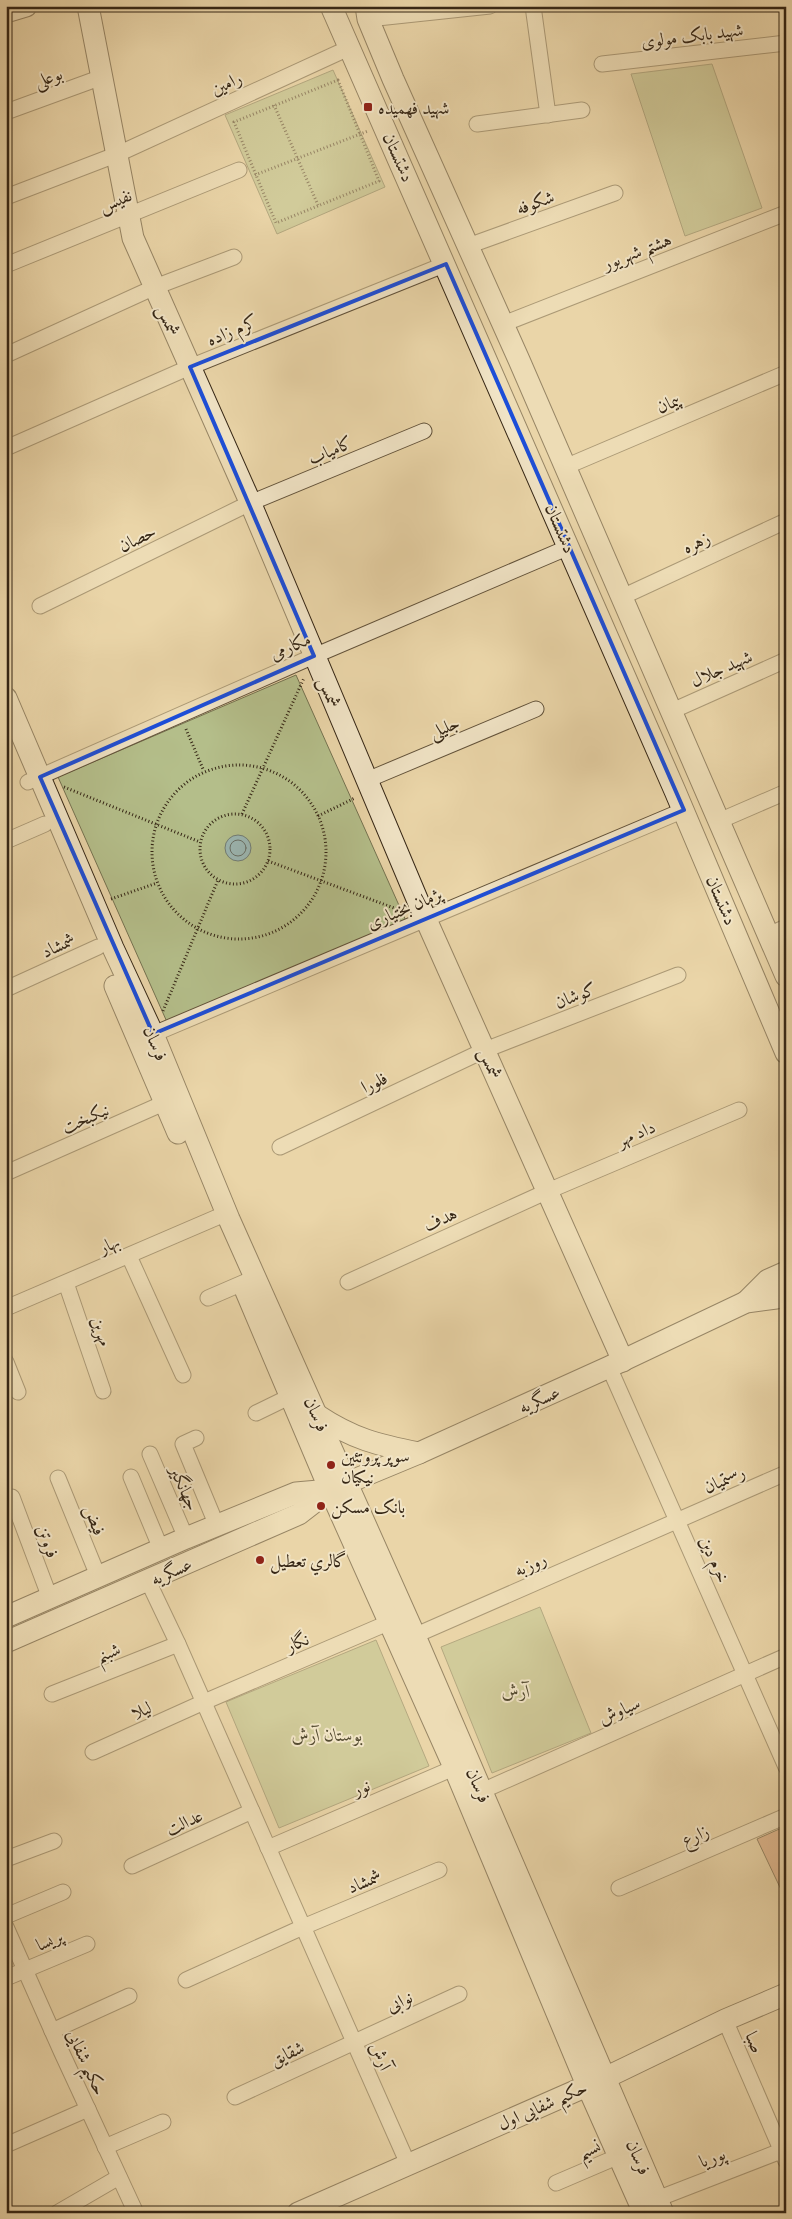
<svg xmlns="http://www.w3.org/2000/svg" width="792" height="2219" font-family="'Gentium Book Plus',Amiri,serif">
  <rect width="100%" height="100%" fill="#ead5a8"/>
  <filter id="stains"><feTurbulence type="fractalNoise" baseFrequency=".004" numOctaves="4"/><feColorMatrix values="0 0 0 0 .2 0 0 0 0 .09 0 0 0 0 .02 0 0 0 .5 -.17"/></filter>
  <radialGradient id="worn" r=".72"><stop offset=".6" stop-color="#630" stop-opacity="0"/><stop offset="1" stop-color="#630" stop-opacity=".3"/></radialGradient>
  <g fill="#b4be8a" stroke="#747250">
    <path d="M 712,64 L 762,208 L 685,236 L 631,74 Z"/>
    <path d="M 333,70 L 385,187 L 277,234 L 225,115 Z"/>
    <path d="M 296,675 L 406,921 L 167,1022 L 58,777 Z"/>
    <path d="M 540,1607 L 591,1733 L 492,1773 L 441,1647 Z"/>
    <path d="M 376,1640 L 429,1766 L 279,1828 L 226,1702 Z"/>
  </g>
  <circle fill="#9bb6b2" stroke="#727c73" cx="238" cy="848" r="13"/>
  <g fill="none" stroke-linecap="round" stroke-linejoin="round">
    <circle stroke="#686e64" stroke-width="1" cx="238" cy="848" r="8"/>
  </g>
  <path fill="#d49873" stroke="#352615" d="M 786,1826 L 786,1900 L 757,1839 Z"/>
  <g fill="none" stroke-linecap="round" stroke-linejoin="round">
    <defs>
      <g id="street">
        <path d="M 533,6 L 548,115"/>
        <path d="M 368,19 L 490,6"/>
        <path d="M 602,64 L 786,43"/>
        <path d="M 6,112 L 102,77"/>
        <path d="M 477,124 L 582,110"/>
        <path d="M 6,197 L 118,154 L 351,47"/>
        <path d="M 468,246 L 615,193"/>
        <path d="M 6,265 L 239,170"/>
        <path d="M 503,324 L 786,213"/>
        <path d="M 6,355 L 155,287 L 234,257"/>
        <path d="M 6,448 L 190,367 L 446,264"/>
        <path d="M 565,467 L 786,373"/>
        <path d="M 622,597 L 786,521"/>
        <path d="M 40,606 L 250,503 L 424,431"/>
        <path d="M 672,711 L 786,660"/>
        <path d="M 367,780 L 536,709"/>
        <path d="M 28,782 L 314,656 L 569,547"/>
        <path d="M 719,821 L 786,792"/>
        <path d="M 6,841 L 45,824"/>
        <path d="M 768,935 L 786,927"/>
        <path d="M 6,989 L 98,947"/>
        <path d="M 144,1038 L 684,810"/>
        <path d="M 280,1147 L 485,1050 L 678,975"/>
        <path d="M 6,1173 L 173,1099"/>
        <path d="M 129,1256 L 183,1375"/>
        <path d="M 348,1282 L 548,1191 L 739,1110"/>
        <path d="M 66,1283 L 103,1391"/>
        <path d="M 208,1298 L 252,1279"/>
        <path d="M 6,1308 L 227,1213"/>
        <path d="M 6,1362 L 18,1392"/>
        <path d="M 609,1367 L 786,1767"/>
        <path d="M 256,1413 L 291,1396"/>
        <path d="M 196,1438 L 183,1444 L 217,1526"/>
        <path d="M 150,1454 L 186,1538"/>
        <path d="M 131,1477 L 161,1549"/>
        <path d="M 58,1478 L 98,1576"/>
        <path d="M 12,1497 L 50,1598"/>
        <path d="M 148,1581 L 178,1644 L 408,2164"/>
        <path d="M 407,1639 L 786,1473"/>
        <path d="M 52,1694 L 178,1644"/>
        <path d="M 93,1752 L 204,1702 L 397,1619"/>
        <path d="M 473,1795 L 786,1656"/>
        <path d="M 268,1848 L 463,1764"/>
        <path d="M 6,1859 L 54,1841"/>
        <path d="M 132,1866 L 252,1811"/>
        <path d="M 619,1888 L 786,1816"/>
        <path d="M 6,1916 L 63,1892"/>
        <path d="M 6,1927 L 61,2051 L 136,2213"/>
        <path d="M 6,1978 L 87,1944"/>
        <path d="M 186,1980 L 303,1927 L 439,1870"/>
        <path d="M 725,2020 L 786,2161"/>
        <path d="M 52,2031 L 129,1996"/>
        <path d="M 235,2097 L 459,1994"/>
        <path d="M 6,2145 L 88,2109"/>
        <path d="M 105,2147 L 163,2122"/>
        <path d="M 556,2183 L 626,2153"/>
        <path d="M 657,2199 L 786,2149"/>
        <path d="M 57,2213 L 119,2177"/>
      </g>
      <g id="secondary">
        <path d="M 88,6 L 133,238 L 247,495 L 420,906 L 623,1361"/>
        <path d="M 331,6 L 675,791 L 786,1053"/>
        <path d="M 366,6 L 368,19 L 393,79 L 519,360 L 786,976"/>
        <path d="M 6,12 L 26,6"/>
        <path d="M 6,698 L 113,948 L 153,1034 L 229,1219 L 415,1636 L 663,2213"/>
        <path d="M 115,986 L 178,1133"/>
        <path d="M 245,1289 L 330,1490 L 454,1767 L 587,2085 L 644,2213"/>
        <path d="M 746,1302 L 768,1280 L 786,1272"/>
        <path d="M 317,1415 C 353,1439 378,1445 419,1453"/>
        <path d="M 6,1617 L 186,1538 L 296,1493 L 330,1490"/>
        <path d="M 6,1642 L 299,1514 L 330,1490 L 419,1453 L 609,1367 L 746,1302 L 776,1298 L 786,1294"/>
        <path d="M 298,2213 L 605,2078 L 725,2020 L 786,1994"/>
      </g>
    </defs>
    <use href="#street" stroke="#62523a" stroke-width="17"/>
    <use href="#secondary" stroke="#352615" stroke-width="23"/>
    <g stroke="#352615" stroke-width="3" stroke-dasharray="1 2.5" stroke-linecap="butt">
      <path d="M 338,80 L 379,181 L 276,223 L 234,122 Z"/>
      <path d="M 274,105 L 318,205"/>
      <path d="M 255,175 L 368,131"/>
      <path d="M 186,729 L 203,769"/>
      <circle cx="239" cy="852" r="87"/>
      <path d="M 64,787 L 200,842"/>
      <path d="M 242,814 L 304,678"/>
      <circle cx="235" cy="849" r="35"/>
      <path d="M 318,816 L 355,798"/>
      <path d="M 268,861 L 402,911"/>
      <path d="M 111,899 L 157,883"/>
      <path d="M 163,1011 L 218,880"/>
    </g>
    <use href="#street" stroke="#f1e4c6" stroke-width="15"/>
    <use href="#secondary" stroke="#f1e4c6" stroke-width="21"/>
  </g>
  <path d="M0 0H792V2219H0ZM 446,264 L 684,810 L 153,1034 L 40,777 L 314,656 L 190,367 Z" fill="#ead5a8" fill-opacity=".55" fill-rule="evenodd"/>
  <path fill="none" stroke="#1d4ed8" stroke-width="4" stroke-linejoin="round" d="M 446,264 L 684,810 L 153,1034 L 40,777 L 314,656 L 190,367 Z"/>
  <g fill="#8f2418" stroke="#f1e4c6" stroke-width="2">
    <rect x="363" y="102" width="10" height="10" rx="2.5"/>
    <circle cx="331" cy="1465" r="5"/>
    <circle cx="321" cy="1506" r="5"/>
    <circle cx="260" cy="1560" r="5"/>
  </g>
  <g text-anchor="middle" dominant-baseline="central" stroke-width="4" stroke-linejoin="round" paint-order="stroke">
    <g font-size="18" fill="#352615" stroke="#f1e4c6">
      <text transform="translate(692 35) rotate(-7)">شهید بابک مولوی</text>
      <text transform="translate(48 77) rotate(-20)">بوعلی</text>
      <text transform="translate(226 83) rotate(-25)">رامین</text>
      <text transform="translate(399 157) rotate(66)">دشتستان</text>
      <text transform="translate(115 200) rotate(-22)">نفیس</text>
      <text transform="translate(535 202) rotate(-20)">شکوفه</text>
      <text transform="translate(637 251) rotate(-21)">هشتم شهریور</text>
      <text transform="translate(169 320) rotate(66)">شمس</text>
      <text transform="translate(232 330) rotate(-22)">کرم زاده</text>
      <text transform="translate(668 403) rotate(-23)">پیمان</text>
      <text transform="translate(330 450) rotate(-23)">کامیاب</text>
      <text transform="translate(561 528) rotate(67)">دشتستان</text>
      <text transform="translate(137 538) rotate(-26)">حصان</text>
      <text transform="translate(696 542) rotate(-25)">زهره</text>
      <text transform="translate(290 646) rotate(-24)">مکارمی</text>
      <text transform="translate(721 668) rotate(-24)">شهید جلال</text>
      <text transform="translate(330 692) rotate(67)">شمس</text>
      <text transform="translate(444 727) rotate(-23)">جلیلی</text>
      <text transform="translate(722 900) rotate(67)">دشتستان</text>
      <text transform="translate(404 908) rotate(-23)">پژمان بختیاری</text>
      <text transform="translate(58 945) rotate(-25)">شمشاد</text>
      <text transform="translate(575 995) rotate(-21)">کوشان</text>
      <text transform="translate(156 1043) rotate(67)">فرسان</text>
      <text transform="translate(491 1063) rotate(66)">شمس</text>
      <text transform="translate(374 1082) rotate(-25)">فلورا</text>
      <text transform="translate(85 1118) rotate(-24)">نیکبخت</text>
      <text transform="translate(636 1133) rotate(-23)">داد مهر</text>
      <text transform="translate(440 1219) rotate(-25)">هدف</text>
      <text transform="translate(109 1244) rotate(-23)">بهار</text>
      <text transform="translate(102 1331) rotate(71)">مهرین</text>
      <text transform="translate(539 1399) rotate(-24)">عسگریه</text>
      <text transform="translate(317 1414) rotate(66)">فرسان</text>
      <text transform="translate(724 1479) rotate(-23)">رستمیان</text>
      <text transform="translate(185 1488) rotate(66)">جهانگیر</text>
      <text transform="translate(95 1520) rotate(68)">فیض</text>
      <text transform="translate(48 1541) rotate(69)">فروتن</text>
      <text transform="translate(715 1559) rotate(66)">خرم دین</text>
      <text transform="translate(530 1564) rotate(-24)">روزبه</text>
      <text transform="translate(171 1571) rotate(-24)">عسگریه</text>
      <text transform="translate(297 1642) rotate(-23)">نگار</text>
      <text transform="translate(108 1652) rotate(-21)">شبنم</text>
      <text transform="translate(141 1710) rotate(-24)">لیلا</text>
      <text transform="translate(619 1710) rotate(-24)">سیاوش</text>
      <text transform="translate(479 1785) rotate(67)">فرسان</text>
      <text transform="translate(361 1787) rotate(-23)">نور</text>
      <text transform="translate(184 1822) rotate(-25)">عدالت</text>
      <text transform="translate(695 1835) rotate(-23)">زارع</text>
      <text transform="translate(364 1881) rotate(-23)">شمشاد</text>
      <text transform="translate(49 1940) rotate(-23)">پریسا</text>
      <text transform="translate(399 2001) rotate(-25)">نوابی</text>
      <text transform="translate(755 2042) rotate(67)">صبا</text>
      <text transform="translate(287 2053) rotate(-25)">شقایق</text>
      <text transform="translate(381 2056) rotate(66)">آرش</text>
      <text transform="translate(87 2062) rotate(65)">حکیم شفایی</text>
      <text transform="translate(542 2105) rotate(-24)">حکیم شفایی اول</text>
      <text transform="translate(589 2149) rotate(-23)">نسیم</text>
      <text transform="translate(639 2157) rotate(67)">فرسان</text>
      <text transform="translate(712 2157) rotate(-21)">پوریا</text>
    </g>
    <g font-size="18" fill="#352615" stroke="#f1e4c6" text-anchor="start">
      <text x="378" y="107">شهید فهمیده</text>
      <text x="341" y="1455">سوپر پروتئین<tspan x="341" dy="21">نیکیان</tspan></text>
      <text x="331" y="1506">بانک مسکن</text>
      <text x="270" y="1560">گالري تعطيل</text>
    </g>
    <g font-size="18" font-style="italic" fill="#554c32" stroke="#f1e4c6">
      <text x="516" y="1690">آرش</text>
      <text x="327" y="1734">بوستان آرش</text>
    </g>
  </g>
  <rect width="792" height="2219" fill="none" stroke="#ead5a8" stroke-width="25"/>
  <rect x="8" y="8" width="777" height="2204" fill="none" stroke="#352615" stroke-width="2.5"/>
  <rect x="12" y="12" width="767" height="2194" fill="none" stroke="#352615"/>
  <rect width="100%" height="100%" filter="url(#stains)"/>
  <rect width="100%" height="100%" fill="url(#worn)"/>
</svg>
